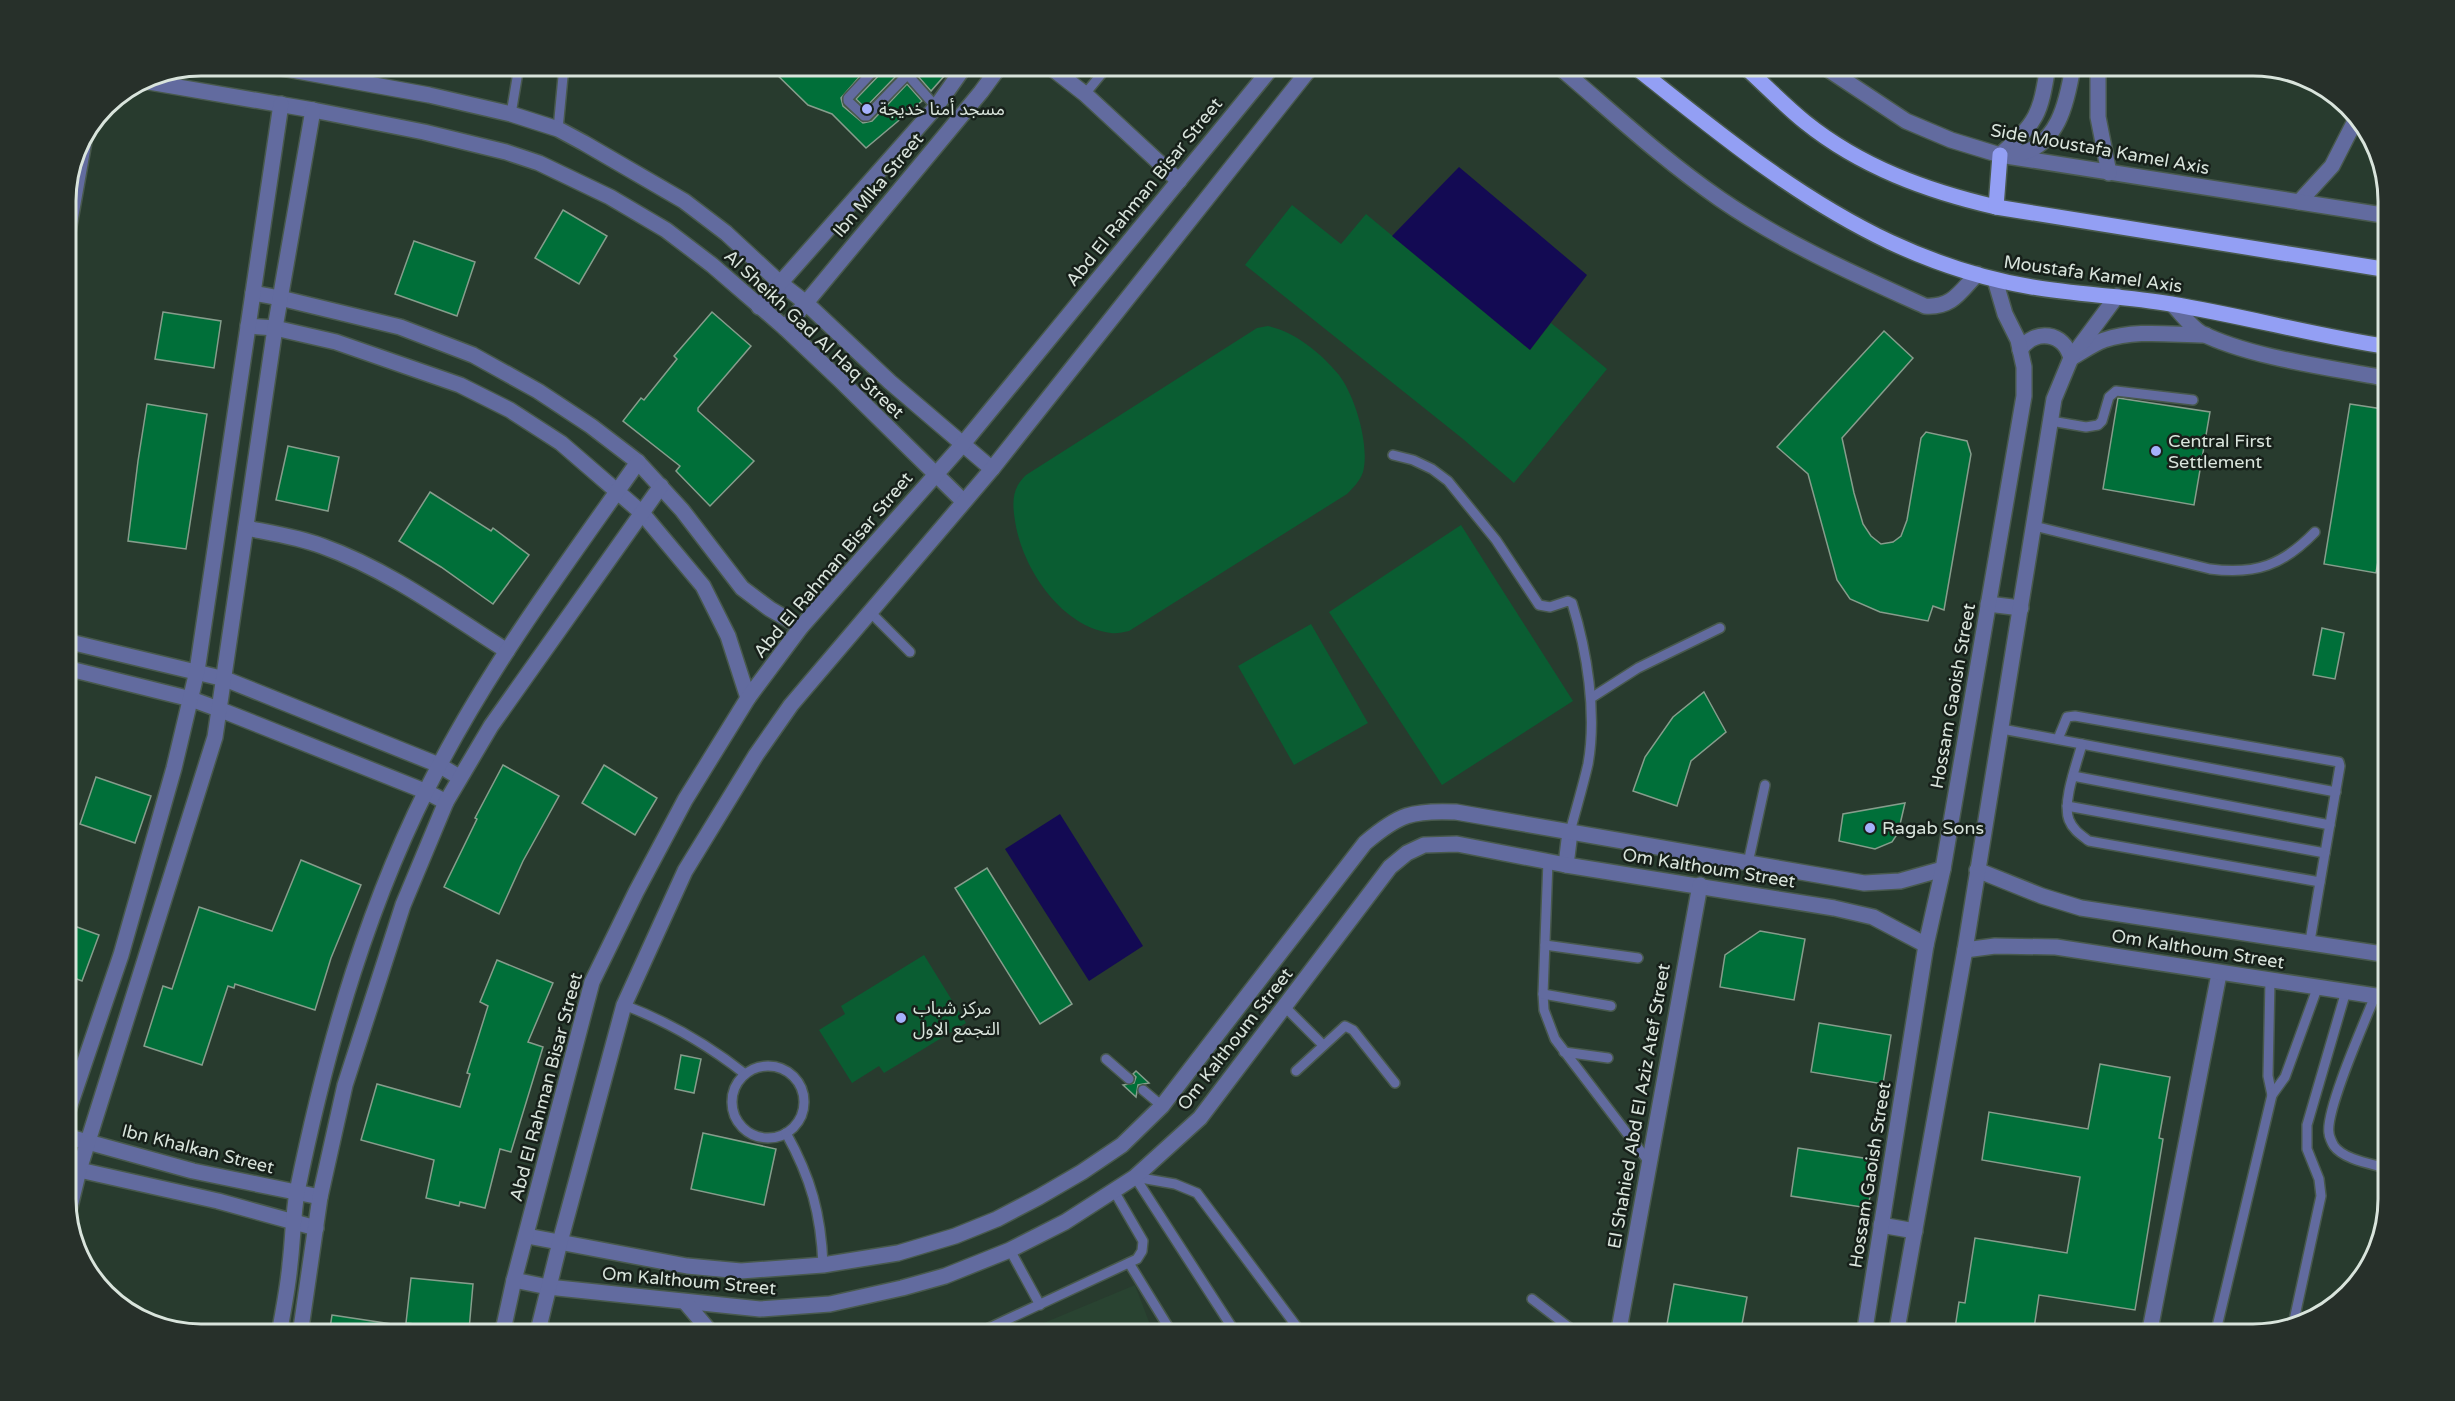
<svg xmlns="http://www.w3.org/2000/svg" width="2455" height="1401" font-family="'Varela Round','Noto Sans Arabic',sans-serif">
  <rect width="100%" height="100%" fill="#283b2e"/>
  <path fill="#294331" d="M 1135,1285 L 1154,1335 L 1015,1335 Z"/>
  <g fill="#0a5d32">
    <path d="M 1292,205 L 1341,244 L 1366,214 L 1530,350 L 1551,323 L 1607,369 L 1514,483 L 1463,439 L 1245,265 Z"/>
    <path d="M 1268,326 C 1295,332 1321,353 1339,375 C 1355,396 1370,445 1363,472 C 1360,481 1353,488 1347,494 L 1129,631 C 1123,632 1117,634 1111,633 C 1060,626 1022,567 1015,521 C 1012,502 1012,488 1026,475 L 1257,328 Z"/>
    <path d="M 1461,525 L 1573,701 L 1442,785 L 1329,612 Z"/>
    <path d="M 1311,624 L 1368,723 L 1294,765 L 1238,666 Z"/>
    <path d="M 924,955 L 966,1023 L 884,1073 L 879,1066 L 852,1083 L 819,1030 L 845,1014 L 841,1006 Z"/>
  </g>
  <g fill="#130a53">
    <path d="M 1459,167 L 1587,275 L 1530,350 L 1392,236 Z"/>
    <path d="M 1060,814 L 1143,946 L 1089,981 L 1005,849 Z"/>
  </g>
  <g fill="#006f39" stroke="#869d8c" stroke-width="1.5">
    <path d="M 768,66 L 869,66 L 841,98 L 843,106 L 863,123 L 872,121 L 907,84 L 922,101 L 866,148 L 832,114 L 808,105 Z"/>
    <path d="M 885,66 L 893,66 L 898,74 L 865,108 L 856,99 L 883,71 Z"/>
    <path d="M 909,66 L 953,66 L 931,91 Z"/>
    <path d="M 563,210 L 607,236 L 579,284 L 535,258 Z"/>
    <path d="M 414,241 L 475,262 L 457,316 L 395,294 Z"/>
    <path d="M 163,312 L 221,321 L 214,368 L 155,359 Z"/>
    <path d="M 712,312 L 751,346 L 698,408 L 698,411 L 754,461 L 710,506 L 676,471 L 680,466 L 623,421 L 641,398 L 644,400 L 677,359 L 674,356 Z"/>
    <path d="M 1884,331 L 1913,358 L 1842,438 L 1854,493 L 1863,524 L 1871,536 L 1881,544 L 1893,542 L 1901,536 L 1907,520 L 1921,438 L 1926,432 L 1967,441 L 1971,454 L 1944,610 L 1933,606 L 1928,621 L 1880,612 L 1850,599 L 1837,580 L 1808,474 L 1777,447 Z"/>
    <path d="M 2118,398 L 2210,412 L 2194,505 L 2103,489 Z"/>
    <path d="M 147,404 L 207,414 L 186,549 L 128,541 L 138,461 Z"/>
    <path d="M 2350,404 L 2389,410 L 2389,498 L 2376,573 L 2324,564 Z"/>
    <path d="M 288,446 L 339,457 L 328,511 L 276,500 Z"/>
    <path d="M 430,492 L 491,531 L 493,528 L 529,555 L 493,604 L 441,567 L 399,541 Z"/>
    <path d="M 2322,628 L 2344,633 L 2335,679 L 2313,675 Z"/>
    <path d="M 1704,692 L 1726,732 L 1691,761 L 1677,806 L 1633,791 L 1645,757 L 1673,717 Z"/>
    <path d="M 503,765 L 559,796 L 523,861 L 499,914 L 444,887 L 477,819 L 475,818 Z"/>
    <path d="M 604,765 L 657,798 L 635,835 L 582,803 Z"/>
    <path d="M 96,777 L 151,796 L 135,843 L 80,824 Z"/>
    <path d="M 1905,803 L 1898,833 L 1892,842 L 1875,849 L 1839,841 L 1843,814 Z"/>
    <path d="M 301,860 L 361,885 L 331,958 L 315,1010 L 235,984 L 234,988 L 228,986 L 202,1065 L 144,1046 L 163,986 L 172,989 L 199,907 L 272,931 Z"/>
    <path d="M 987,868 L 1072,1004 L 1040,1024 L 955,888 Z"/>
    <path d="M 66,923 L 99,935 L 82,981 L 66,975 Z"/>
    <path d="M 1760,931 L 1805,939 L 1794,1000 L 1720,987 L 1725,955 Z"/>
    <path d="M 497,960 L 553,983 L 528,1042 L 543,1047 L 511,1152 L 500,1149 L 485,1208 L 460,1202 L 459,1206 L 426,1198 L 434,1160 L 361,1140 L 377,1084 L 460,1107 L 470,1074 L 467,1073 L 488,1006 L 480,1002 Z"/>
    <path d="M 1819,1023 L 1891,1035 L 1883,1084 L 1811,1072 Z"/>
    <path d="M 681,1055 L 701,1059 L 694,1093 L 675,1089 Z"/>
    <path d="M 2100,1064 L 2170,1077 L 2159,1138 L 2163,1139 L 2135,1310 L 2039,1295 L 2033,1335 L 1954,1335 L 1959,1302 L 1965,1303 L 1975,1238 L 2067,1253 L 2080,1177 L 1982,1160 L 1989,1112 L 2088,1129 Z"/>
    <path d="M 1136,1071 L 1149,1083 L 1138,1085 L 1136,1097 L 1123,1085 L 1134,1083 L 1136,1077 L 1133,1074 Z"/>
    <path d="M 703,1133 L 776,1149 L 764,1205 L 691,1189 Z"/>
    <path d="M 1798,1148 L 1876,1160 L 1868,1208 L 1791,1196 Z"/>
    <path d="M 411,1278 L 473,1284 L 469,1330 L 406,1323 Z"/>
    <path d="M 1674,1284 L 1747,1297 L 1740,1335 L 1693,1335 L 1666,1330 Z"/>
    <path d="M 332,1315 L 398,1325 L 397,1335 L 329,1335 Z"/>
  </g>
  <g fill="none" stroke-linecap="round" stroke-linejoin="round">
    <defs>
      <g id="service">
        <path d="M 878,66 L 848,98 L 848,101 L 864,116 L 867,116 L 908,74"/>
        <path d="M 900,66 L 936,107"/>
        <path d="M 1085,94 L 1108,66"/>
        <path d="M 511,114 L 519,66"/>
        <path d="M 558,129 L 564,66"/>
        <path d="M 2051,421 L 2086,427 L 2098,425 L 2102,421 L 2109,397 L 2116,391 L 2193,400"/>
        <path d="M 1393,455 L 1413,460 L 1432,469 L 1448,481 L 1496,540 L 1539,605 L 1550,607 L 1568,601 L 1572,603 C 1587,651 1597,713 1588,764 C 1583,786 1576,809 1570,832"/>
        <path d="M 2034,526 L 2210,569 C 2256,575 2283,565 2315,532"/>
        <path d="M 870,612 L 910,652"/>
        <path d="M 1591,698 L 1638,668 L 1720,628"/>
        <path d="M 2002,729 L 2336,792"/>
        <path d="M 2058,739 L 2067,717 L 2075,716 L 2339,762 L 2340,766 L 2320,882 L 2089,841 C 2081,835 2073,830 2069,820 C 2062,802 2077,763 2082,744"/>
        <path d="M 2073,776 L 2330,825"/>
        <path d="M 2067,806 L 2325,853"/>
        <path d="M 1548,861 L 1543,994 L 1544,1010 L 1555,1039 L 1649,1162"/>
        <path d="M 1748,863 L 1765,785"/>
        <path d="M 2310,941 L 2320,882"/>
        <path d="M 1545,945 L 1638,958"/>
        <path d="M 2270,980 L 2268,1076 L 2272,1095"/>
        <path d="M 1543,994 L 1611,1006"/>
        <path d="M 2375,996 C 2365,1021 2325,1111 2329,1133 C 2329,1136 2332,1143 2334,1146 C 2344,1160 2373,1164 2389,1169"/>
        <path d="M 624,1005 C 669,1022 707,1044 745,1074"/>
        <path d="M 1285,1007 L 1323,1045"/>
        <path d="M 1564,1052 L 1608,1058"/>
        <path d="M 1106,1059 L 1129,1079"/>
        <circle cx="768" cy="1102" r="36"/>
        <path d="M 1296,1071 L 1345,1026 L 1353,1030 L 1395,1083"/>
        <path d="M 1143,1090 L 1162,1106"/>
        <path d="M 786,1133 C 811,1178 821,1214 823,1265"/>
        <path d="M 1135,1177 L 1175,1184 L 1197,1193 L 1303,1335"/>
        <path d="M 1135,1177 L 1237,1335"/>
        <path d="M 1010,1250 L 1040,1305"/>
        <path d="M 1129,1263 L 1172,1333"/>
        <path d="M 1532,1299 L 1579,1335"/>
        <path d="M 2293,1325 L 2321,1196 L 2319,1179 L 2307,1149 L 2307,1125 L 2346,991"/>
        <path d="M 974,1335 L 1137,1259 L 1142,1251 L 1143,1241 L 1114,1191"/>
        <path d="M 2215,1335 L 2272,1095 L 2285,1077 L 2318,986"/>
      </g>
      <g id="minor">
        <path d="M 270,66 L 429,95 L 511,114 L 558,129 L 584,143 L 684,201 L 726,233 L 779,282 L 806,303 L 890,382 L 992,469"/>
        <path d="M 1049,66 L 1085,94 L 1179,181"/>
        <path d="M 143,81 L 313,110 L 424,132 L 506,152 L 539,163 L 610,197 L 666,230 L 712,265 L 785,328 L 840,380 L 963,501"/>
        <path d="M 2000,155 C 2038,121 2040,115 2048,66"/>
        <path d="M 2299,202 L 2332,166 L 2356,119"/>
        <path d="M 66,243 L 85,136"/>
        <path d="M 253,293 L 280,298 L 400,327 L 473,355 L 538,391 L 591,426 L 638,462 L 682,510 L 742,588 L 770,609 L 801,627"/>
        <path d="M 759,307 L 936,107 L 965,66"/>
        <path d="M 248,326 L 275,328 L 336,342 L 460,385 L 510,410 L 561,443 L 642,513 L 703,586 L 728,636 L 748,698"/>
        <path d="M 785,328 L 981,92 L 1000,66"/>
        <path d="M 246,528 C 271,533 298,537 322,546 C 389,570 447,613 507,651"/>
        <path d="M 66,641 L 225,679 L 439,765 L 459,777"/>
        <path d="M 66,668 L 191,699 L 221,710 L 427,792 L 446,802"/>
        <path d="M 1566,865 L 1570,832"/>
        <path d="M 66,1117 L 121,955 L 174,768 L 197,671 L 281,104"/>
        <path d="M 66,1136 L 193,1171 L 320,1197"/>
        <path d="M 66,1167 L 218,1201 L 316,1228"/>
        <path d="M 68,1215 L 79,1170 L 215,737 L 275,328 L 313,110"/>
        <path d="M 527,1236 L 687,1266 L 741,1271 L 823,1265 L 898,1253 L 955,1236 L 997,1219 L 1039,1197 L 1082,1172 L 1122,1145 L 1162,1106 L 1365,843 C 1399,814 1412,810 1456,812 L 1864,883 L 1900,881 L 1943,869"/>
        <path d="M 514,1280 L 548,1287 L 760,1309 L 830,1304 L 902,1288 L 945,1276 L 1010,1250 L 1065,1222 L 1135,1177 L 1200,1118 L 1390,867 L 1407,853 L 1424,845 L 1457,844 L 1566,865 L 1834,908 L 1873,917 L 1926,945"/>
        <path d="M 686,1303 L 713,1335"/>
        <path d="M 279,1335 C 283,1311 288,1288 290,1264 C 293,1240 293,1215 297,1192 C 327,1045 369,897 440,764 C 496,658 569,560 638,462"/>
        <path d="M 300,1335 L 320,1197 L 345,1085 L 403,905 L 446,802 L 491,726 L 661,486"/>
        <path d="M 502,1335 L 514,1280 L 592,982 L 636,892 L 685,800 L 748,698 L 801,627 L 962,445 L 1273,66"/>
        <path d="M 537,1335 L 560,1242 L 624,1005 L 685,871 L 756,755 L 791,705 L 992,469 L 1312,66"/>
        <path d="M 1618,1335 L 1700,885"/>
        <path d="M 2149,1335 L 2219,974"/>
      </g>
      <g id="tertiary">
        <path d="M 1558,66 C 1611,111 1662,159 1720,199 C 1784,243 1854,274 1925,306 C 1952,308 1960,292 1977,274"/>
        <path d="M 1823,66 L 1906,121 L 1951,140 L 2000,155 L 2389,216"/>
        <path d="M 2098,66 L 2098,117 L 2109,173"/>
        <path d="M 2015,155 C 2058,147 2067,103 2073,66"/>
        <path d="M 2172,304 C 2181,313 2191,327 2201,333 C 2251,358 2333,368 2389,379"/>
        <path d="M 2020,350 C 2035,328 2064,332 2071,358 C 2082,352 2093,344 2104,340 C 2137,329 2172,335 2206,335"/>
        <path d="M 1988,604 L 2021,608"/>
        <path d="M 1977,870 L 2042,896 L 2081,908 L 2389,955"/>
        <path d="M 1965,950 L 1995,946 L 2056,947 L 2389,998"/>
        <path d="M 1881,1225 L 1915,1231"/>
        <path d="M 1864,1335 L 1926,945 L 1943,869 L 2024,396 L 2024,367 L 2018,340 L 2005,314 L 1995,280"/>
        <path d="M 1896,1335 L 1965,950 L 2054,399 L 2071,358 L 2117,296"/>
      </g>
      <g id="primary">
        <path d="M 1634,66 C 1716,131 1795,197 1890,242 C 1935,263 1984,279 2032,287 C 2078,295 2125,296 2171,304 C 2244,316 2316,336 2389,347"/>
        <path d="M 1744,66 C 1765,85 1784,105 1805,122 C 1861,167 1927,191 1996,207 L 2389,270"/>
        <path d="M 1996,207 L 2000,155"/>
      </g>
    </defs>
    <use href="#service" stroke="#48594d" stroke-width="12"/>
    <use href="#minor" stroke="#48594d" stroke-width="18"/>
    <use href="#tertiary" stroke="#48594d" stroke-width="18"/>
    <use href="#primary" stroke="#48594d" stroke-width="18"/>
    <use href="#service" stroke="#626b9f" stroke-width="9"/>
    <use href="#minor" stroke="#626b9f" stroke-width="15"/>
    <use href="#tertiary" stroke="#626b9f" stroke-width="15"/>
    <use href="#primary" stroke="#939ff4" stroke-width="15"/>
  </g>
  <g fill="#a5b1fc" stroke="#17201a" stroke-width="2">
    <circle cx="867" cy="109" r="6"/>
    <circle cx="2156" cy="451" r="6"/>
    <circle cx="1870" cy="828" r="6"/>
    <circle cx="901" cy="1018" r="6"/>
  </g>
  <g text-anchor="middle" dominant-baseline="central" stroke-width="5" stroke-linejoin="round" paint-order="stroke">
    <g font-size="18" fill="#d9e4dc" stroke="#17201a" text-anchor="start">
      <text x="879" y="109">مسجد أمنا خديجة</text>
      <text x="2168" y="441">Central First<tspan x="2168" dy="21">Settlement</tspan></text>
      <text x="1882" y="828">Ragab Sons</text>
      <text x="913" y="1008">مركز شباب<tspan x="913" dy="21">التجمع الاول</tspan></text>
    </g>
    <g font-size="18" fill="#d9e4dc" stroke="#17201a">
      <text transform="translate(2100 149) rotate(10)">Side Moustafa Kamel Axis</text>
      <text transform="translate(878 185) rotate(-50)">Ibn Mlka Street</text>
      <text transform="translate(1144 192) rotate(-51)">Abd El Rahman Bisar Street</text>
      <text transform="translate(2093 274) rotate(8)">Moustafa Kamel Axis</text>
      <text transform="translate(814 334) rotate(43)">Al Sheikh Gad Al Haq Street</text>
      <text transform="translate(833 565) rotate(-50)">Abd El Rahman Bisar Street</text>
      <text transform="translate(1953 696) rotate(-80)">Hossam Gaoish Street</text>
      <text transform="translate(1709 868) rotate(9)">Om Kalthoum Street</text>
      <text transform="translate(2198 949) rotate(9)">Om Kalthoum Street</text>
      <text transform="translate(1235 1039) rotate(-52)">Om Kalthoum Street</text>
      <text transform="translate(546 1087) rotate(-75)">Abd El Rahman Bisar Street</text>
      <text transform="translate(1639 1106) rotate(-80)">El Shahied Abd El Aziz Atef Street</text>
      <text transform="translate(198 1149) rotate(14)">Ibn Khalkan Street</text>
      <text transform="translate(1870 1175) rotate(-81)">Hossam Gaoish Street</text>
      <text transform="translate(689 1281) rotate(5)">Om Kalthoum Street</text>
    </g>
  </g>
  <path d="M0 0H2455V1401H0ZM201 76H2253A125 125 0 0 1 2378 201V1199A125 125 0 0 1 2253 1324H201A125 125 0 0 1 76 1199V201A125 125 0 0 1 201 76Z" fill="#27302a" fill-rule="evenodd"/>
  <path fill="none" stroke="#d9e4dc" stroke-width="3" d="M201 76H2253A125 125 0 0 1 2378 201V1199A125 125 0 0 1 2253 1324H201A125 125 0 0 1 76 1199V201A125 125 0 0 1 201 76Z"/>
</svg>
